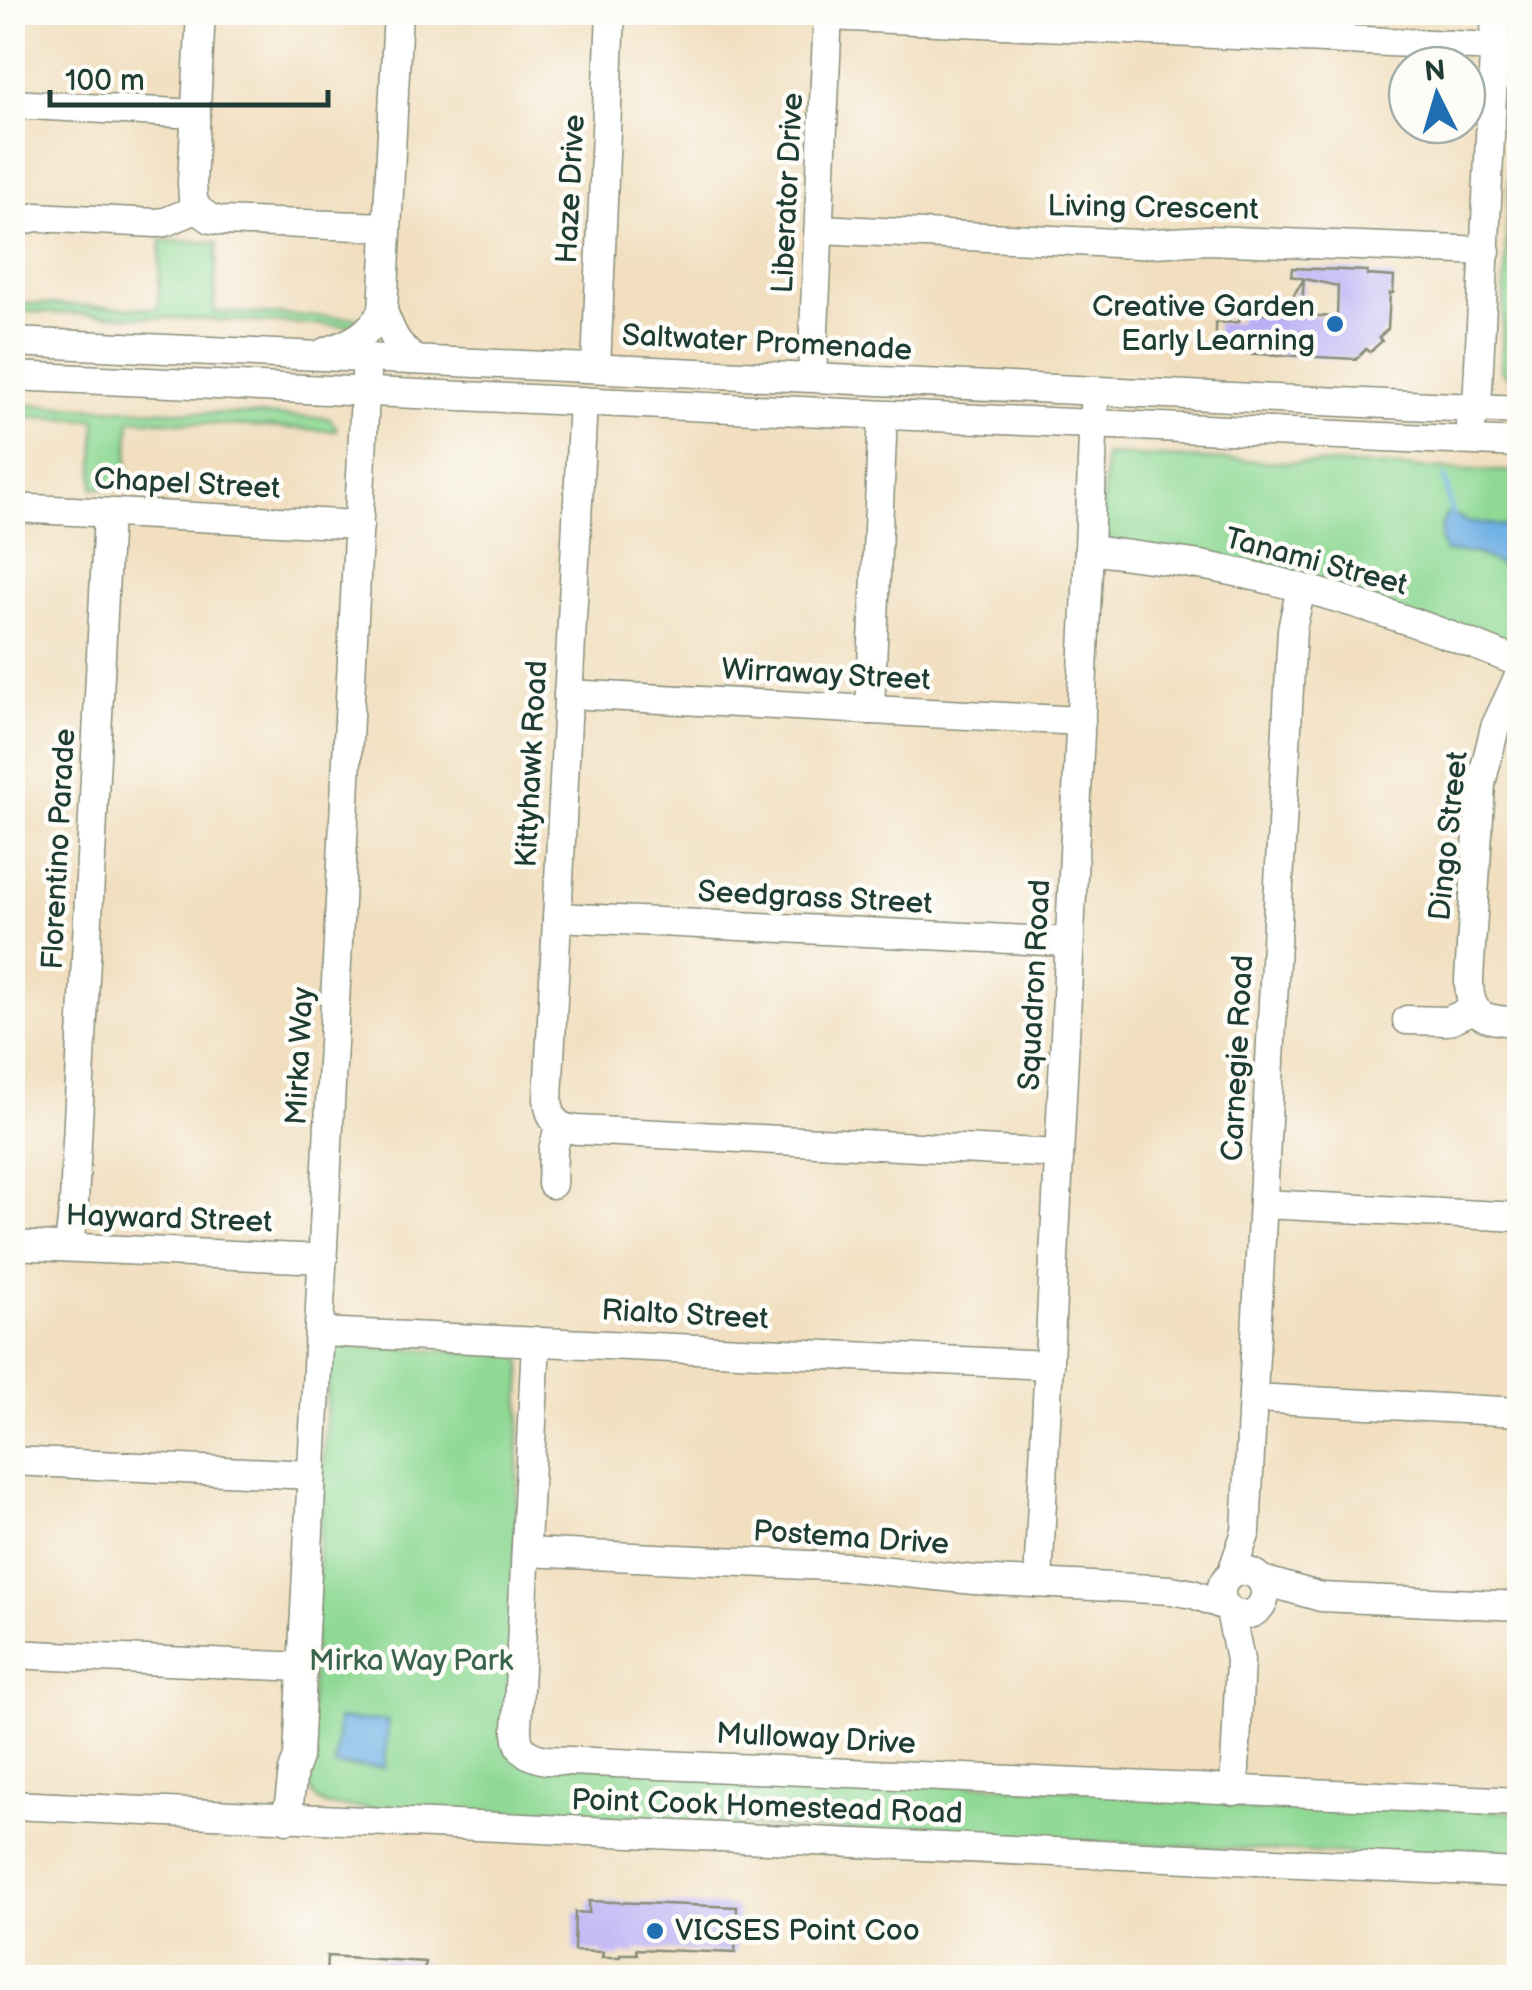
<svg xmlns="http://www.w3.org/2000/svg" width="1532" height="1990" font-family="'Balsamiq Sans',sans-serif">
  <rect width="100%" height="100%" fill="#fdfcf7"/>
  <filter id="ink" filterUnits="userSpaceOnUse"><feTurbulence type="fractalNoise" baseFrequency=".01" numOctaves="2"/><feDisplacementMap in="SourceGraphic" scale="20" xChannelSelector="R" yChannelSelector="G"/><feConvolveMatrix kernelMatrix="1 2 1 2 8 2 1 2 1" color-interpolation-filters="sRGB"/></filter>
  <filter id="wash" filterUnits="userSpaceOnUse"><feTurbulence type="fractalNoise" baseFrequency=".0048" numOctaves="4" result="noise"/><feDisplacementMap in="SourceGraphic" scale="40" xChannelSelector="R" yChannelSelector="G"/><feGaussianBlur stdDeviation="2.25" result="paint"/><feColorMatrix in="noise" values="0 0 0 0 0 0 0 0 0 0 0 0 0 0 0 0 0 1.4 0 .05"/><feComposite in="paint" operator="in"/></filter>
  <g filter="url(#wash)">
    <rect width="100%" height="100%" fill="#f1dfc0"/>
    <g fill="#90d995" stroke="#588b64" stroke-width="2.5">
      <path d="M 1516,13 L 1520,13 L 1519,379 L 1509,378 L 1501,370 Z"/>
      <path d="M 161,240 L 217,243 L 214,312 L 361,318 L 352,326 L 13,311 L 13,303 L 158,309 Z"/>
      <path d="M 13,404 L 328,418 L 336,426 L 336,431 L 130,419 L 126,489 L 93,488 L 96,420 L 13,416 Z"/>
      <path d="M 1110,455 L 1519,472 L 1519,653 L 1113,542 L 1108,538 L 1102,529 L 1105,456 Z"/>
      <path d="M 339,1346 L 515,1354 L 522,1363 L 507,1748 L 515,1761 L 1519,1812 L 1519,1862 L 328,1806 C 309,1799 308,1785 307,1767 L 329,1358 Z"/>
    </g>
    <g fill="#71b1e5" stroke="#48778c" stroke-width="2.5">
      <path d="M 1450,512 L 1466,521 L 1519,528 L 1519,574 L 1475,553 L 1445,552 C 1438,541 1440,524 1447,514 Z"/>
      <path d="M 338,1719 L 388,1721 L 385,1768 L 335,1766 Z"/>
    </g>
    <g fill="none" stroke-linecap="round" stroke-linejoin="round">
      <path stroke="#71b1e5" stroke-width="5" d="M 1445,478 L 1453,519"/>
    </g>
    <g id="blocks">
      <g fill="#baaff5">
        <path d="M 1292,268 L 1367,271 L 1367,275 L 1394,277 L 1393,293 L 1390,293 L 1388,329 L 1379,337 L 1382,341 L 1370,352 L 1366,349 L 1356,359 L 1238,353 L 1238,342 L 1216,341 L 1216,323 L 1239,322 L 1240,312 L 1281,314 L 1304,279 L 1301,315 L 1337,317 L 1338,286 L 1291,276 Z"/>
        <path d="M 589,1901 L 737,1907 L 735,1953 L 636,1949 L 637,1954 L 620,1954 L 620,1957 L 602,1957 L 603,1952 L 574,1951 L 575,1912 L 589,1913 Z"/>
        <path d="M 327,1956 L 425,1962 L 424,1978 L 326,1978 Z"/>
      </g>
    </g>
  </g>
  <g filter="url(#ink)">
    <use href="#blocks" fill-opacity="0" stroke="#888e7a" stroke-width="2.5"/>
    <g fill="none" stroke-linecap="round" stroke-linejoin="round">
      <defs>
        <g id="minor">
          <path d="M 398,12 L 383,311 C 392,334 395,343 415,360"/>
          <path d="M 828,16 L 1495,47"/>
          <path d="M 12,104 L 196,114"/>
          <path d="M 197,209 L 193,199 L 192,183 L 201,12"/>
          <path d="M 197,209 L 211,219 L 222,221 L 386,227"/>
          <path d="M 12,223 L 36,217 L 156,223 L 165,222 L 197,209"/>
          <path d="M 819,229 L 1136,244 L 1207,240 L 1486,251"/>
          <path d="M 12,342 L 1520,410"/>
          <path d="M 325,352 C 353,343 367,336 383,311"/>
          <path d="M 596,368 L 611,12"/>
          <path d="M 12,376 L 1520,443"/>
          <path d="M 812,377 L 828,12"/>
          <path d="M 583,401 L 548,1099 C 550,1120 556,1128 578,1130 L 1059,1154"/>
          <path d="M 1471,424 L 1477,408 L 1496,12"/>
          <path d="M 12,508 L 359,525"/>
          <path d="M 1089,550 C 1130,555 1171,560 1211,567 C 1317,587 1420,622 1520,663"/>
          <path d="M 1520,674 L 1495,727 L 1481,784 L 1469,979 C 1469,1018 1484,1020 1520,1022"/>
          <path d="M 568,694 L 1081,721"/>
          <path d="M 870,710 L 883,415"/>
          <path d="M 557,917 L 1069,942"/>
          <path d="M 1407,1020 L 1448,1021 L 1474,1009"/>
          <path d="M 552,1184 L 553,1150 L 559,1126"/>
          <path d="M 1263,1204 L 1520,1217"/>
          <path d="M 12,1245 L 323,1259"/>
          <path d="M 69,1247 L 74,1202 L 108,513"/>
          <path d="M 319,1332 L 1049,1365"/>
          <path d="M 536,1341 L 517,1729 C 517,1750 526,1756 546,1760 L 1520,1802"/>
          <path d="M 1253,1398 L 1520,1412"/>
          <path d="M 12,1461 L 311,1475"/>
          <path d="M 526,1552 L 851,1567 L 974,1580 L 1171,1590 L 1193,1594 L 1225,1606"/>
          <circle cx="1243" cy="1593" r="22"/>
          <path d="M 1231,1575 L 1246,1532 L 1292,629 L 1301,588"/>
          <path d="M 1262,1580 L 1321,1597 L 1520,1606"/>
          <path d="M 1038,1583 L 1089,550 L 1094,406"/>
          <path d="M 1230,1611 L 1240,1660 L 1234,1791"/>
          <path d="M 12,1654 L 302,1667"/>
          <path d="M 12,1805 L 1520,1873"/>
          <path d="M 287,1819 L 293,1771 L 298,1757 L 303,1652 L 366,374"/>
        </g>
      </defs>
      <use href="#minor" stroke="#888e7a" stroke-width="31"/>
      <use href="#minor" stroke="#fff" stroke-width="28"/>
    </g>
  </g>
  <g fill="#1f6fb2" stroke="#fdfcf7" stroke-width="4">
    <circle cx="1335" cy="324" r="10"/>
    <circle cx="655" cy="1931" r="10"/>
  </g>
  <g text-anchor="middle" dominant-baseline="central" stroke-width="9" stroke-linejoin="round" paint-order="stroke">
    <g font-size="30" fill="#1f3d34" stroke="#fdfcf7">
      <text transform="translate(571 189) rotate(-87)">Haze Drive</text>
      <text transform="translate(788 193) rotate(-87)">Liberator Drive</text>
      <text transform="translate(1153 208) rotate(1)">Living Crescent</text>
      <text transform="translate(767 343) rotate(3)">Saltwater Promenade</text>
      <text transform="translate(187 484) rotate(3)">Chapel Street</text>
      <text transform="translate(1316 562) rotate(15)">Tanami Street</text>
      <text transform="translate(826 675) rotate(3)">Wirraway Street</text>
      <text transform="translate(532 764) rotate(-87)">Kittyhawk Road</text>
      <text transform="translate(1449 836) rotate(-84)">Dingo Street</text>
      <text transform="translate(59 849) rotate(-87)">Florentino Parade</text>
      <text transform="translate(815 898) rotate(3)">Seedgrass Street</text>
      <text transform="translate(1035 985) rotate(-87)">Squadron Road</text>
      <text transform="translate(300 1056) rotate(-87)">Mirka Way</text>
      <text transform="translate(1238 1058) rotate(-87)">Carnegie Road</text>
      <text transform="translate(169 1219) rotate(2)">Hayward Street</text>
      <text transform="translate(685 1315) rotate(3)">Rialto Street</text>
      <text transform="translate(851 1538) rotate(4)">Postema Drive</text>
      <text transform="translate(816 1739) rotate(3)">Mulloway Drive</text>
      <text transform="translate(767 1807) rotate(2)">Point Cook Homestead Road</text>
    </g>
    <g font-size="30" fill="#1f3d34" stroke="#fdfcf7" text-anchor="end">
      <text x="1315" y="307">Creative Garden<tspan x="1315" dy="34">Early Learning</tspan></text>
      <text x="675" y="1931" text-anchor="start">VICSES Point Coo</text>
    </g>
    <g font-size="30" fill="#3b644c" stroke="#fdfcf7">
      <text x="411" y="1661">Mirka Way Park</text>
    </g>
  </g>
  <rect width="1532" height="1990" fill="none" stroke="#fdfcf7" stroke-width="50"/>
  <g transform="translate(1437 95) rotate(355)"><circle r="48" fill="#fdfcf7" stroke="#a4b0a9" stroke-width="2.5"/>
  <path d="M0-8L18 38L0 25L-18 38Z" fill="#1f6fb2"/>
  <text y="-15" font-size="28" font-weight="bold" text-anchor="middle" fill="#1f3d34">N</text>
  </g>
  <path d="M50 90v15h278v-15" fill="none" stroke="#1f3d34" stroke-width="5"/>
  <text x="65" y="90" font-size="30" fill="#1f3d34" stroke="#fdfcf7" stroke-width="8" paint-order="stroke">100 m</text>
</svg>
